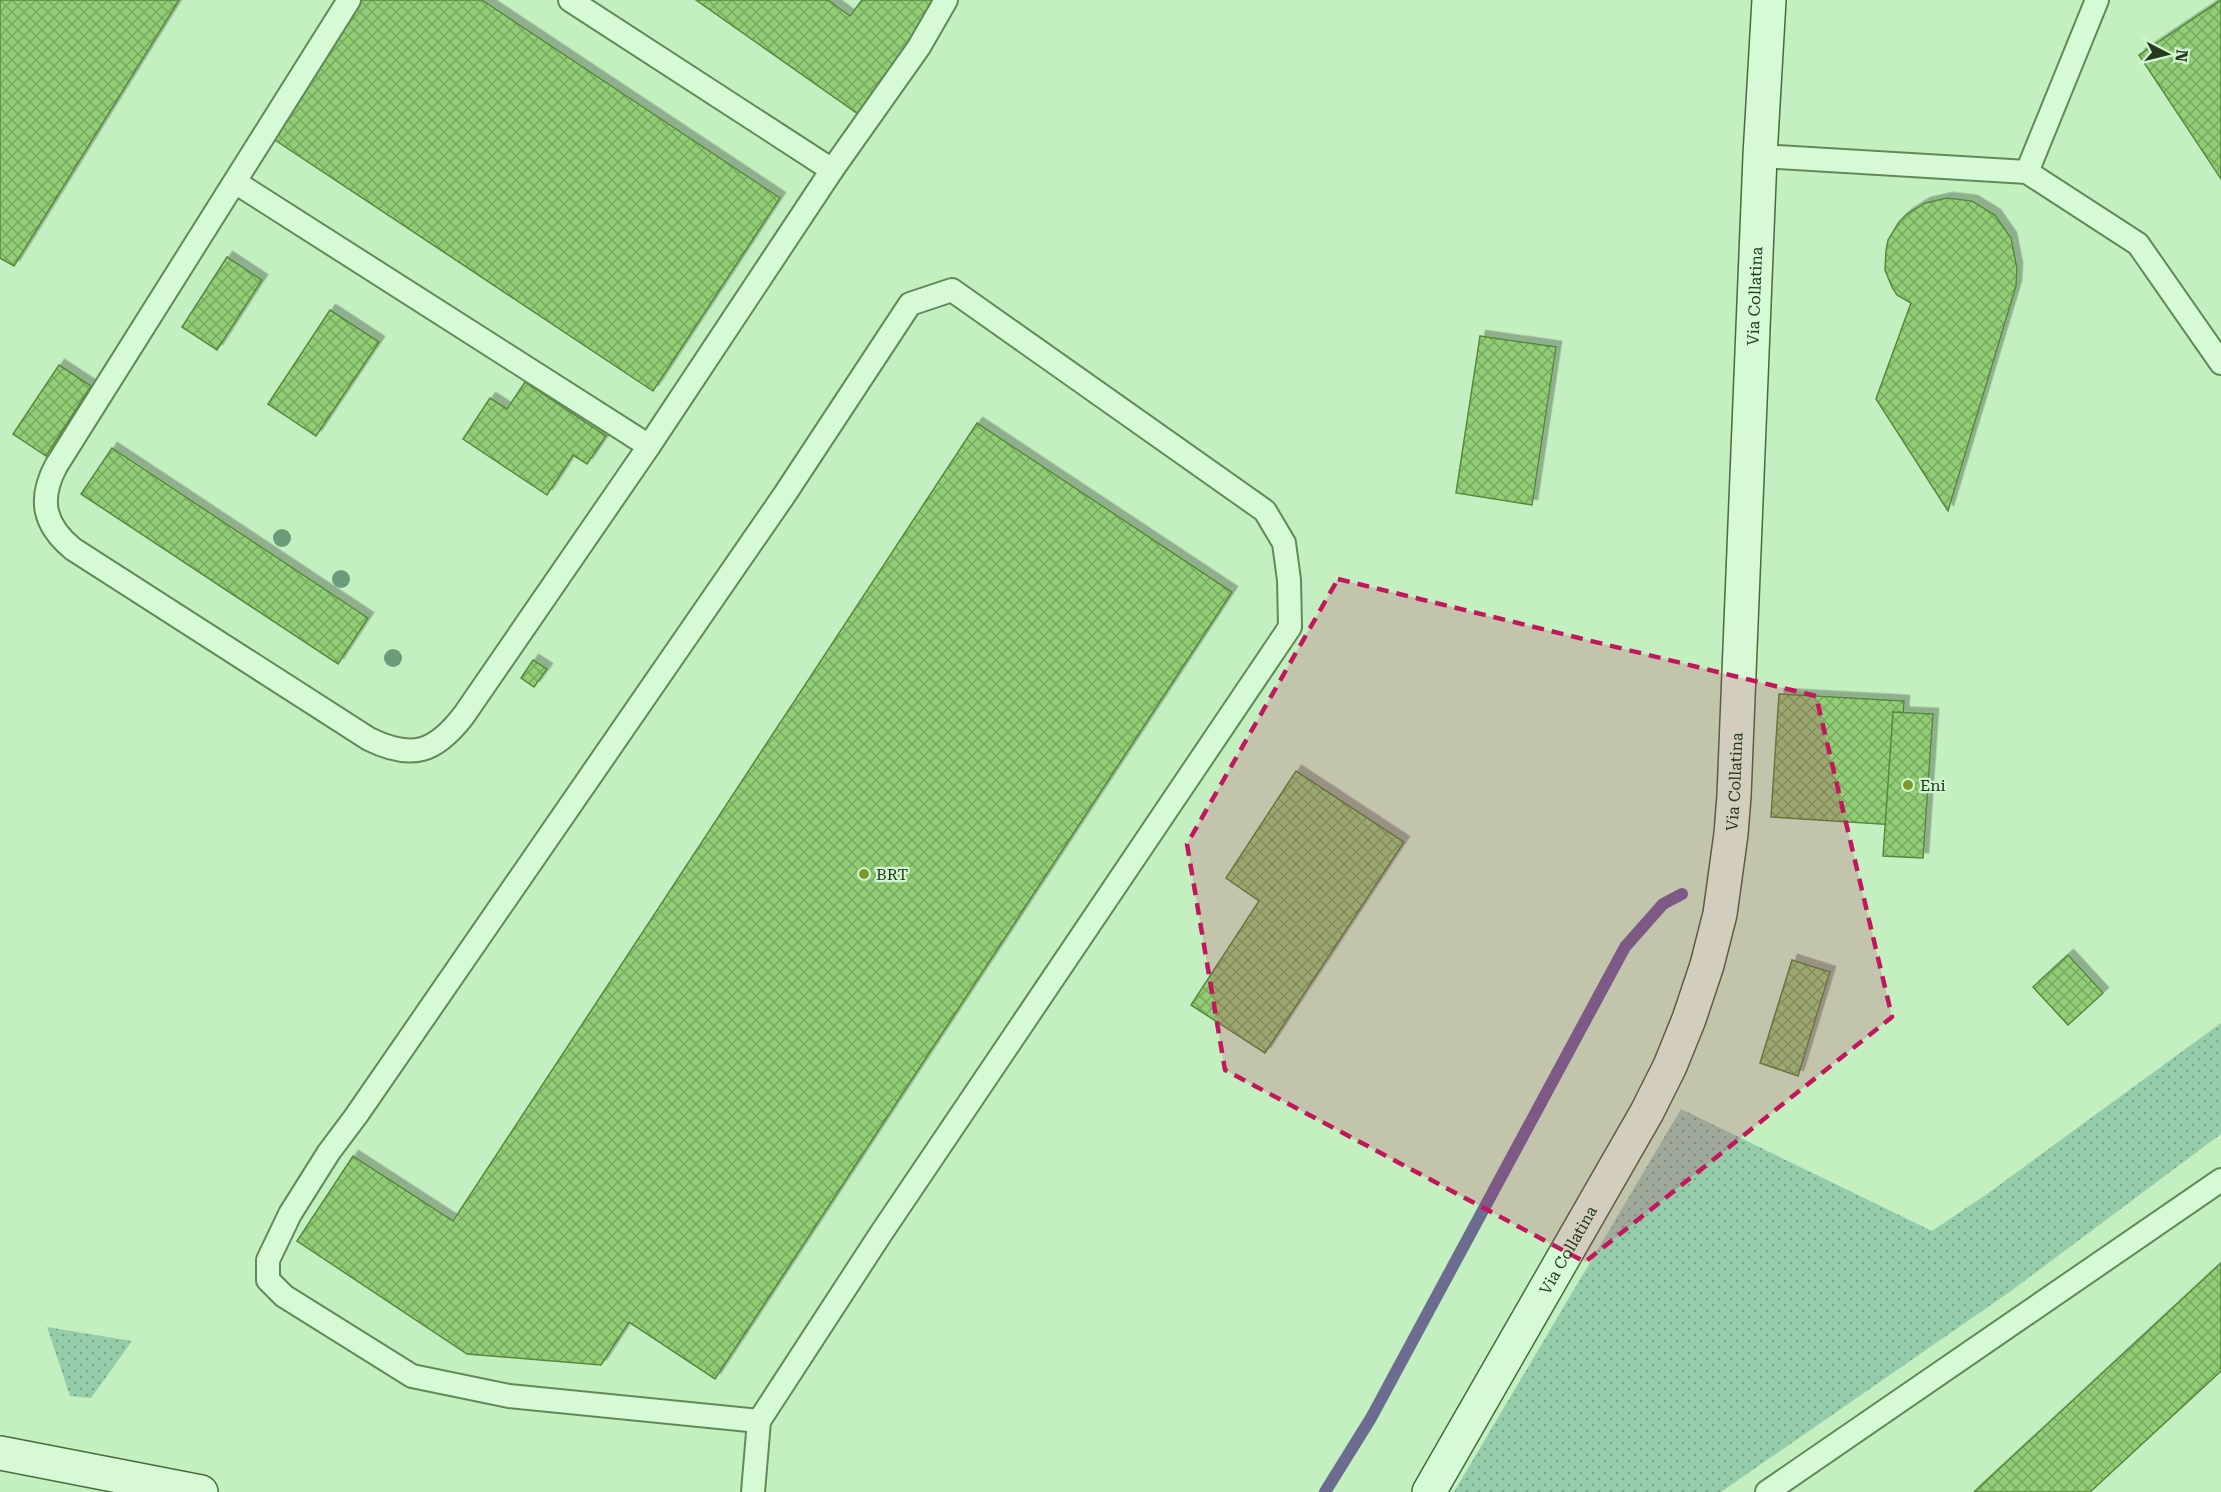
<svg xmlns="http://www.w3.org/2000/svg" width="2221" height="1492" font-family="'Roboto Serif',serif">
  <defs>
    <pattern id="grass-dots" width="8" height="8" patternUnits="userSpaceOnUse" patternTransform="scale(1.5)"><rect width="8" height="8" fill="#95cdab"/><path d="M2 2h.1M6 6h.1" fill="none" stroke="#79a78b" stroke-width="1.8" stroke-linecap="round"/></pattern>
    <pattern id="building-cross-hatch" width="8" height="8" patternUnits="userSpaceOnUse" patternTransform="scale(1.5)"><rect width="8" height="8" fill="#92ce76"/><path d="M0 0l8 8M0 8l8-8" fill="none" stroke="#77a860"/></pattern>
    <filter id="shadow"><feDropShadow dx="5.5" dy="-5.5" stdDeviation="0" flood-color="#0004"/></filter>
  </defs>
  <rect width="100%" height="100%" fill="#c3efc1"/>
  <g fill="url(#grass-dots)">
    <path d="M 2221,1023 L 2221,1134 L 2011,1291 L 1721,1492 L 1454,1492 L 1681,1109 L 1932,1231 L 1987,1194 Z"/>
    <path d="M 47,1327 L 132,1341 L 91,1398 L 70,1396 Z"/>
  </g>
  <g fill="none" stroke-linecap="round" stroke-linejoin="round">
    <path stroke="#6c6b90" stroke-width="12" d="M 1325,1492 L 1371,1418 L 1625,947 L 1663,904 L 1682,894"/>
  </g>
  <g fill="url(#building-cross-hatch)" stroke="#57893d" stroke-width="1.5" filter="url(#shadow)">
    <path d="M 0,0 L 179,0 L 14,266 L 0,258 Z"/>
    <path d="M 358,0 L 482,0 L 780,198 L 653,391 L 269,136 Z"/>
    <path d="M 696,0 L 828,0 L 850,16 L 862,0 L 931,0 L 936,4 L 858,114 Z"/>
    <path d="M 2221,0 L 2221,179 L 2139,55 Z"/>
    <path d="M 1947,198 L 1972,201 L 1995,215 L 2011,238 L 2017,268 L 2016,286 L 1948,511 L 1876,399 L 1911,303 L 1897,295 L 1892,287 L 1885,270 L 1886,251 L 1888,240 L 1899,222 L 1907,214 L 1925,203 Z"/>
    <path d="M 227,257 L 262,280 L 217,350 L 182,327 Z"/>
    <path d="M 330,310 L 379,342 L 316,436 L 268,404 Z"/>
    <path d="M 1480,336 L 1556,347 L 1532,505 L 1456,493 Z"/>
    <path d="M 59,365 L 91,386 L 46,456 L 13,434 Z"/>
    <path d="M 525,382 L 606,436 L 587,464 L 573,455 L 547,495 L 463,439 L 490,398 L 507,409 Z"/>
    <path d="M 977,423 L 1232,592 L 715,1379 L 629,1322 L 601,1365 L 467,1354 L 297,1241 L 353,1156 L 453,1221 Z"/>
    <path d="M 112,448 L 368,618 L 338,664 L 81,494 Z"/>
    <path d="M 533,660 L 547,669 L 534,687 L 521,678 Z"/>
    <path d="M 1779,694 L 1904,701 L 1896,825 L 1771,817 Z"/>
    <path d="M 1893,712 L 1933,714 L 1923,858 L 1883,856 Z"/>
    <path d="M 1296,771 L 1404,842 L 1265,1053 L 1191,1005 L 1259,901 L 1226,878 Z"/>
    <path d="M 2068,955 L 2103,993 L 2068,1025 L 2033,987 Z"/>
    <path d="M 1792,960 L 1830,972 L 1798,1076 L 1760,1063 Z"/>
    <path d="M 2221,1263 L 2221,1371 L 2090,1492 L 1974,1492 Z"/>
  </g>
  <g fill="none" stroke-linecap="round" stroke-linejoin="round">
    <defs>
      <g id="lane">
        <path d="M 570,0 L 832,170 L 919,47 L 946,0"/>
        <path d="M 1760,156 L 2027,172 L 2138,244 L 2221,363"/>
        <path d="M 2027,172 L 2097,0"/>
        <path d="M 235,182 L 649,446 L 464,715 C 435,753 412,760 369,739 L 73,549 C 44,525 38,500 56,466 L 349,0"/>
        <path d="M 649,446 L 832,170"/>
        <path d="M 753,1492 L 759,1421 L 880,1235 L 1290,627 L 1289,580 L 1284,543 L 1265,511 L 952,290 L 910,304 L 785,494 L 356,1116 L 329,1152 L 290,1214 L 268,1260 L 268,1280 L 284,1296 L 412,1376 L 509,1396 L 759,1421"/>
        <path d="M 1767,1492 L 2221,1180"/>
      </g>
      <g id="secondary">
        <path d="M 0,1453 L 201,1492"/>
        <path id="s1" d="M 1429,1492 L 1647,1112 L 1670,1066 L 1689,1019 L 1707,965 L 1720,914 L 1731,834 L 1734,796 L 1760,156 L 1769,0"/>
      </g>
    </defs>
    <use href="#lane" stroke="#628958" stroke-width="26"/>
    <use href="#secondary" stroke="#476b3c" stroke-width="36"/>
    <use href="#lane" stroke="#d6fad5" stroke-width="22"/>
    <use href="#secondary" stroke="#d6fad5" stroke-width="33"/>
  </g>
  <g fill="#6b9b78">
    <circle cx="282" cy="538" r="9"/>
    <circle cx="341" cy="579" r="9"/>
    <circle cx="393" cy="658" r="9"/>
  </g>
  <path fill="#c2185b" fill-opacity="0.2" stroke="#c2185b" stroke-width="4.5" stroke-dasharray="12 8" stroke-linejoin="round" d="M 1338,579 L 1816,696 L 1892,1017 L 1585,1262 L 1225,1070 L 1187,844 Z"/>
  <g fill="#7c9a27" stroke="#d2f6d1" stroke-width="2">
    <circle cx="1908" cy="785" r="6"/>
    <circle cx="864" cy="874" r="6"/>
  </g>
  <g text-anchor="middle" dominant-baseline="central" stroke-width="4.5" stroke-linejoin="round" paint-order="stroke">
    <g font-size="16" fill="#24391d" stroke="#d2f6d1">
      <text stroke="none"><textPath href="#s1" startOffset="1269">Via Collatina</textPath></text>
      <text stroke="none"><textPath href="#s1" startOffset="783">Via Collatina</textPath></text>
      <text stroke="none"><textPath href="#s1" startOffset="279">Via Collatina</textPath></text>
    </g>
    <g font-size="16" fill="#24391d" stroke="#d2f6d1" text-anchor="start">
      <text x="1920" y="785">Eni</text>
      <text x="876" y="874">BRT</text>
    </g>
  </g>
  <g transform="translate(2167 54) rotate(97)" stroke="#d2f6d1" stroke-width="4.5" paint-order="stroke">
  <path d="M0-4.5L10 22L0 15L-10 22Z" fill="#24391d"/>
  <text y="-9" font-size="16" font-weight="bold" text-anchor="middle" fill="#24391d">N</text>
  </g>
</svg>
